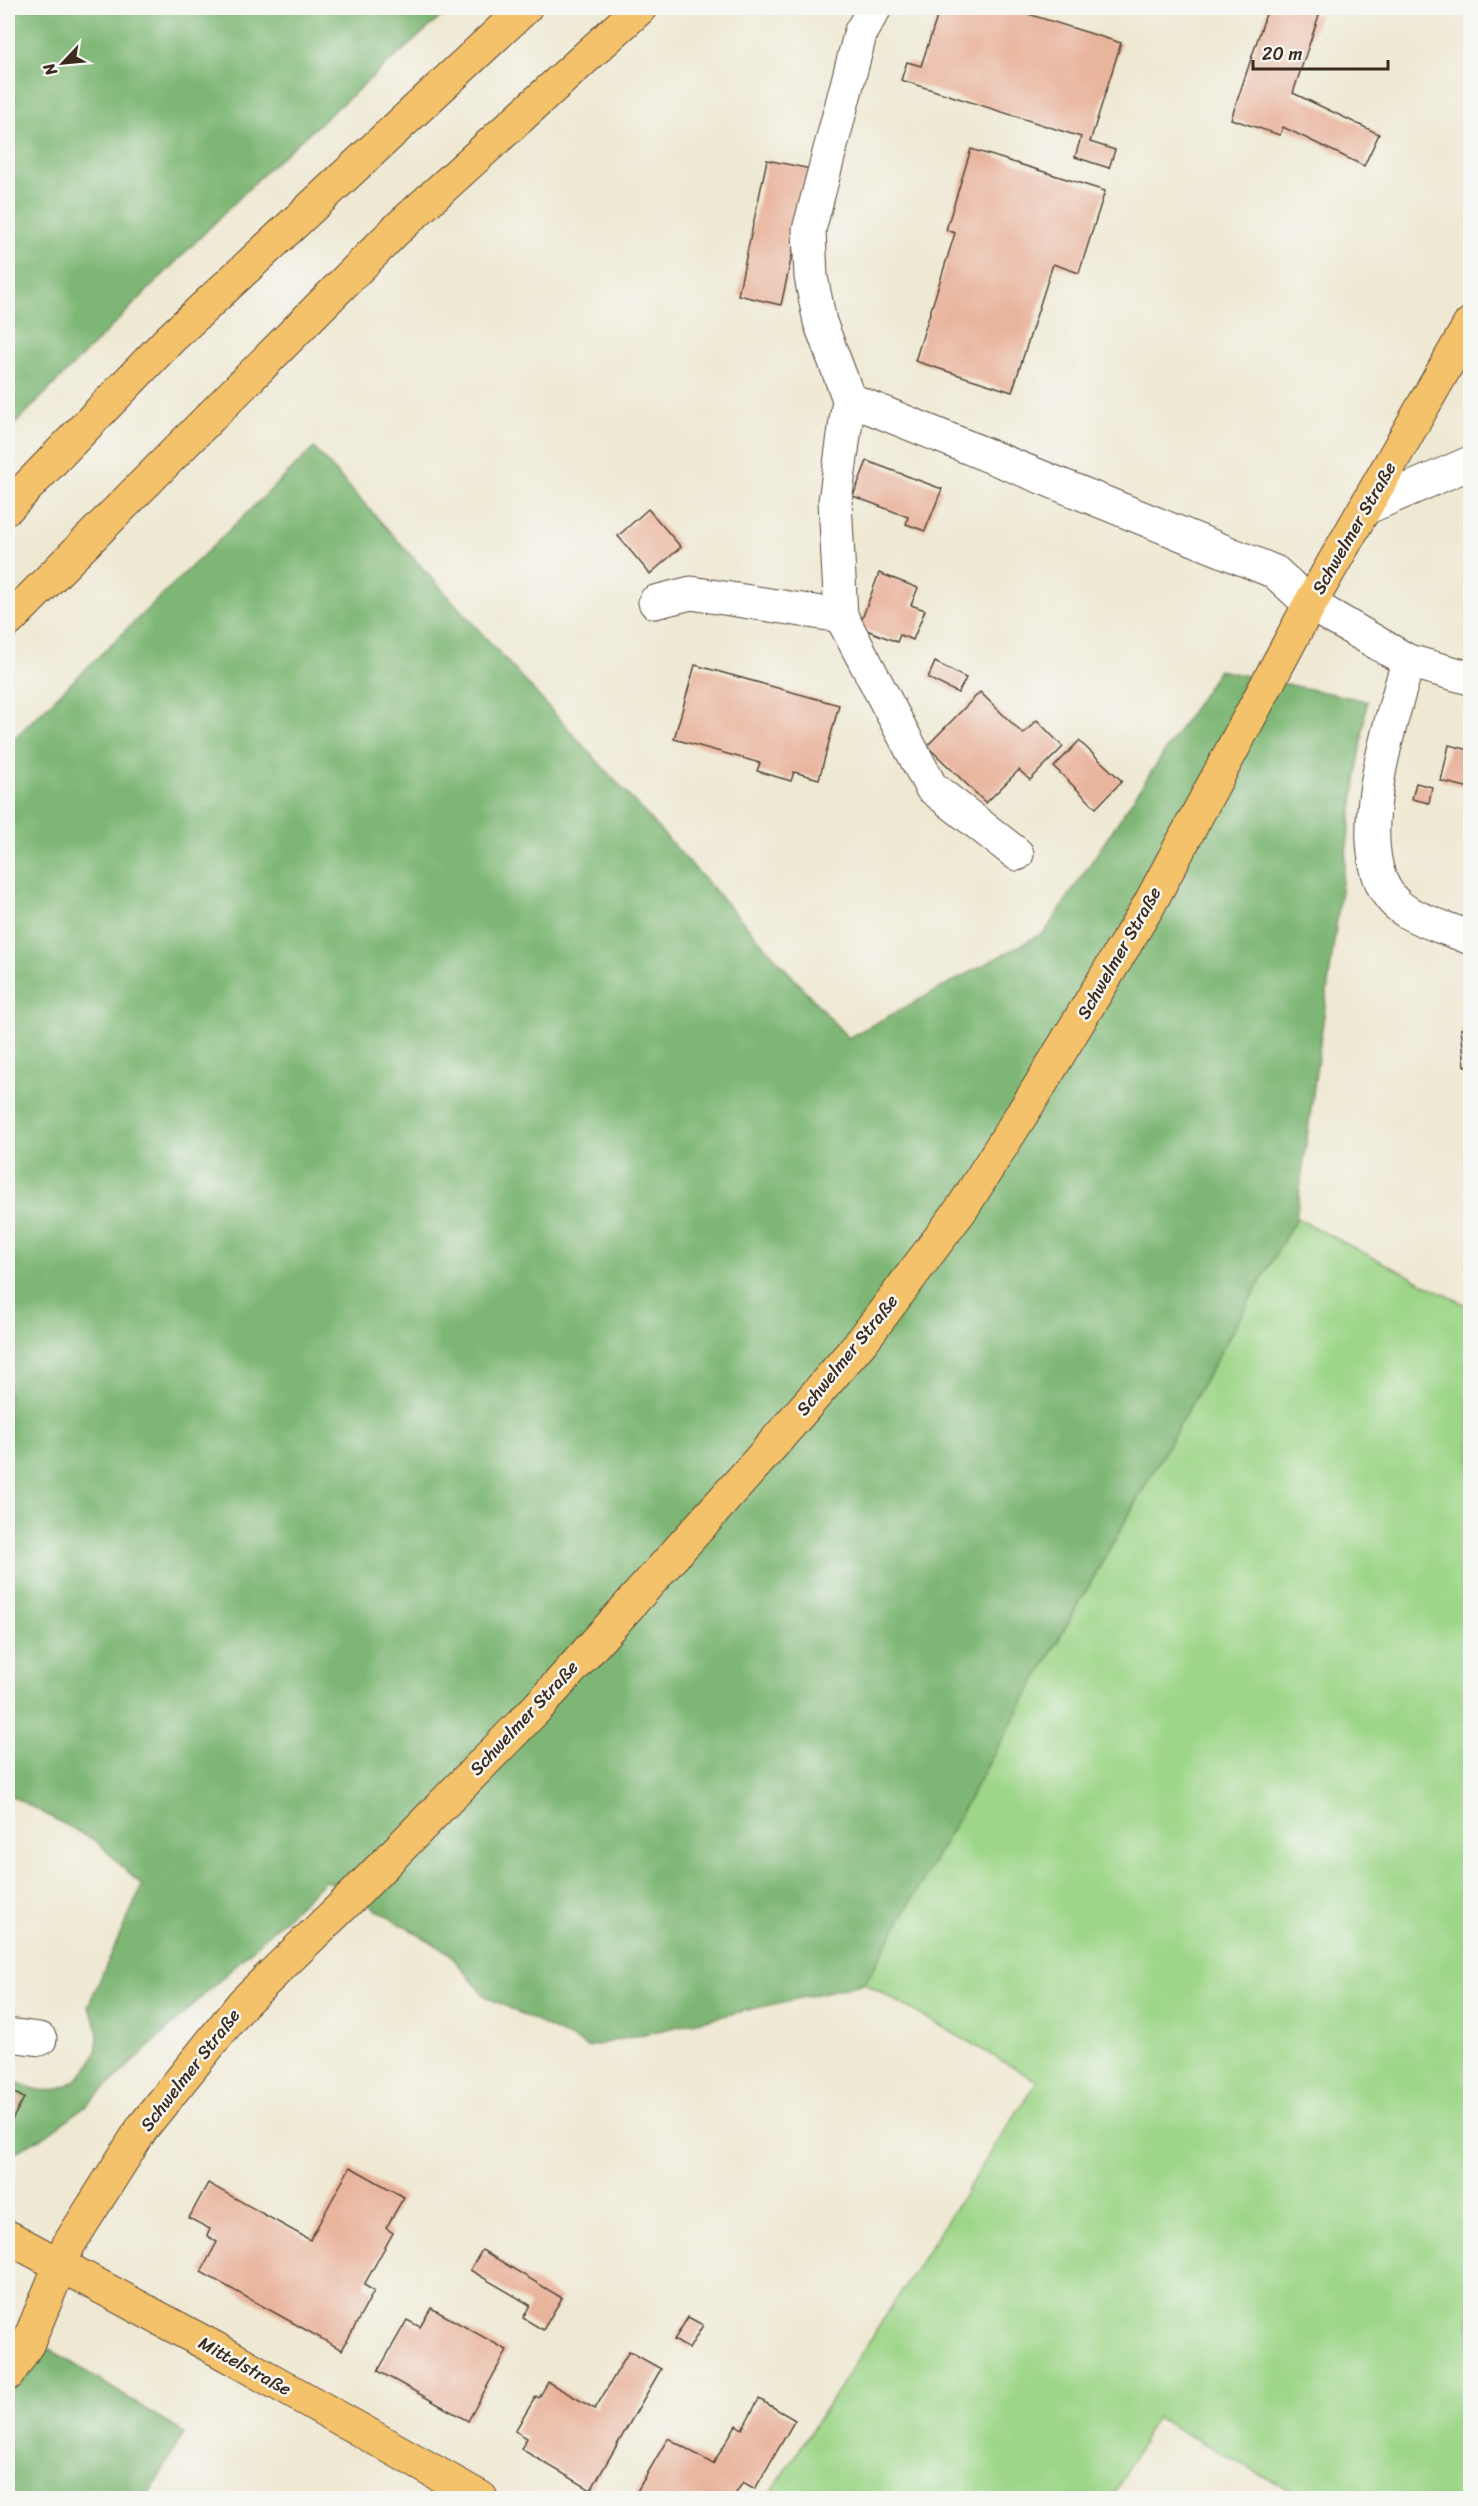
<svg xmlns="http://www.w3.org/2000/svg" width="1478" height="2506" font-family="Sriracha,sans-serif">
  <rect width="100%" height="100%" fill="#f6f6f2"/>
  <filter id="ink" filterUnits="userSpaceOnUse"><feTurbulence type="fractalNoise" baseFrequency=".0167" numOctaves="2"/><feDisplacementMap in="SourceGraphic" scale="12" xChannelSelector="R" yChannelSelector="G"/><feConvolveMatrix kernelMatrix="1 2 1 2 8 2 1 2 1" color-interpolation-filters="sRGB"/></filter>
  <filter id="wash" filterUnits="userSpaceOnUse"><feTurbulence type="fractalNoise" baseFrequency=".008" numOctaves="4" result="noise"/><feDisplacementMap in="SourceGraphic" scale="24" xChannelSelector="R" yChannelSelector="G"/><feGaussianBlur stdDeviation="1.35" result="paint"/><feColorMatrix in="noise" values="0 0 0 0 0 0 0 0 0 0 0 0 0 0 0 0 0 1.4 0 .05"/><feComposite in="paint" operator="in"/></filter>
  <g filter="url(#wash)">
    <rect width="100%" height="100%" fill="#efe9d3"/>
    <path fill="#9dd688" stroke="#6c8053" stroke-width="1.5" d="M 1296,1218 L 1470,1307 L 1470,2498 L 1303,2498 L 1156,2417 L 1112,2498 L 768,2498 L 1037,2081 L 865,1983 Z"/>
    <g fill="#7eb774" stroke="#5c7049" stroke-width="1.5">
      <path d="M 8,8 L 451,8 L 269,168 L 8,431 Z"/>
      <path d="M 314,448 L 848,1038 L 1045,932 L 1219,670 L 1367,701 L 1296,1218 L 865,1983 L 588,2047 L 485,1996 L 448,1952 L 326,1880 L 85,2107 L 43,2137 L 8,2156 L 8,2126 L 23,2098 L 8,2089 L 8,2079 C 20,2084 40,2093 53,2090 C 82,2084 102,2058 97,2028 C 96,2021 91,2013 88,2006 L 142,1886 L 96,1841 L 8,1794 L 8,744 Z"/>
      <path d="M 8,2323 L 184,2433 L 147,2498 L 8,2498 Z"/>
    </g>
    <g id="blocks">
      <g fill="#e9b49c">
        <path d="M 940,8 L 1009,8 L 1121,43 L 1090,142 L 1115,150 L 1109,168 L 1075,157 L 1081,137 L 901,80 L 907,62 L 921,66 Z"/>
        <path d="M 1268,8 L 1296,8 L 1319,15 L 1293,93 L 1379,134 L 1364,166 L 1283,127 L 1280,135 L 1231,119 Z"/>
        <path d="M 971,149 L 1105,191 L 1079,273 L 1053,264 L 1012,392 L 915,361 L 955,233 L 946,230 Z"/>
        <path d="M 767,160 L 811,169 L 781,305 L 738,295 Z"/>
        <path d="M 867,461 L 942,489 L 925,531 L 906,524 L 908,517 L 853,496 Z"/>
        <path d="M 648,509 L 681,547 L 650,574 L 618,536 Z"/>
        <path d="M 879,573 L 918,588 L 911,605 L 925,610 L 913,640 L 900,635 L 897,642 L 859,627 Z"/>
        <path d="M 935,662 L 966,678 L 958,693 L 928,678 Z"/>
        <path d="M 695,665 L 839,705 L 819,779 L 794,772 L 791,781 L 757,771 L 760,763 L 674,739 Z"/>
        <path d="M 980,692 L 1023,734 L 1037,720 L 1063,747 L 1030,780 L 1019,770 L 986,803 L 927,746 Z"/>
        <path d="M 1079,741 L 1122,781 L 1096,808 L 1054,767 Z"/>
        <path d="M 1449,745 L 1470,750 L 1470,788 L 1441,781 Z"/>
        <path d="M 1416,783 L 1432,787 L 1429,803 L 1412,799 Z"/>
        <path d="M 1470,1028 L 1470,1065 L 1465,1066 L 1461,1029 Z"/>
        <path d="M 8,2089 L 24,2098 L 8,2127 Z"/>
        <path d="M 350,2167 L 404,2197 L 386,2228 L 393,2233 L 364,2285 L 374,2291 L 342,2350 L 201,2272 L 217,2242 L 207,2236 L 210,2229 L 189,2218 L 208,2183 L 310,2240 Z"/>
        <path d="M 482,2250 L 562,2298 L 543,2330 L 523,2318 L 530,2305 L 470,2270 Z"/>
        <path d="M 431,2308 L 507,2350 L 468,2421 L 378,2371 L 407,2320 L 420,2327 Z"/>
        <path d="M 688,2317 L 703,2325 L 689,2349 L 674,2340 Z"/>
        <path d="M 629,2351 L 661,2369 L 591,2490 L 521,2449 L 527,2438 L 515,2431 L 536,2396 L 539,2398 L 548,2382 L 595,2409 Z"/>
        <path d="M 759,2399 L 795,2420 L 755,2489 L 743,2482 L 733,2498 L 633,2498 L 668,2438 L 713,2464 L 736,2425 L 742,2429 Z"/>
      </g>
    </g>
  </g>
  <g filter="url(#ink)">
    <use href="#blocks" fill-opacity="0" stroke="#564739" stroke-width="1.5"/>
    <g fill="none" stroke-linecap="round" stroke-linejoin="round">
      <defs>
        <g id="minor">
          <path d="M 875,8 L 861,31 L 809,230 L 811,277 L 820,322 L 849,399 L 1275,572 L 1310,604 L 1408,661 L 1470,678"/>
          <path d="M 1366,508 L 1470,463"/>
          <path d="M 655,602 L 691,593 L 841,616 L 835,501 L 849,399"/>
          <path d="M 841,616 L 931,787 L 1017,854"/>
          <path d="M 1408,661 C 1392,722 1338,871 1407,912 C 1426,923 1450,929 1470,938"/>
          <path d="M 8,2035 L 40,2039"/>
        </g>
        <g id="major">
          <path d="M 8,2237 L 220,2351 L 481,2498"/>
          <path d="M 8,2374 L 28,2343 L 69,2244 L 143,2127 L 243,2003 L 357,1892 L 538,1707 L 762,1457 L 863,1340 L 963,1207 L 1039,1087 L 1149,905 L 1310,604 L 1470,324"/>
        </g>
        <g id="highway">
          <path d="M 8,507 L 170,339 L 525,8"/>
          <path d="M 8,621 L 395,231 L 640,8"/>
        </g>
      </defs>
      <use href="#minor" stroke="#564739" stroke-width="35"/>
      <use href="#major" stroke="#564739" stroke-width="35"/>
      <use href="#highway" stroke="#564739" stroke-width="35"/>
      <use href="#minor" stroke="#fff" stroke-width="33"/>
      <use href="#major" stroke="#f4c26a" stroke-width="33"/>
      <use href="#highway" stroke="#f4c26a" stroke-width="33"/>
    </g>
  </g>
  <g text-anchor="middle" dominant-baseline="central" stroke-width="5" stroke-linejoin="round" paint-order="stroke">
    <g font-size="18" fill="#3b2a1e" stroke="#f6f6f2">
      <text transform="translate(1354 528) rotate(-60)">Schwelmer Straße</text>
      <text transform="translate(1119 953) rotate(-60)">Schwelmer Straße</text>
      <text transform="translate(847 1355) rotate(-51)">Schwelmer Straße</text>
      <text transform="translate(524 1718) rotate(-47)">Schwelmer Straße</text>
      <text transform="translate(190 2070) rotate(-52)">Schwelmer Straße</text>
      <text transform="translate(245 2366) rotate(29)">Mittelstraße</text>
    </g>
  </g>
  <rect width="1478" height="2506" fill="none" stroke="#f6f6f2" stroke-width="30"/>
  <g transform="translate(63 63) rotate(244)" stroke="#f6f6f2" stroke-width="4.5" paint-order="stroke">
  <path d="M0-4.5L10 22L0 15L-10 22Z" fill="#3b2a1e"/>
  <text y="-9" font-size="16" font-weight="bold" text-anchor="middle" fill="#3b2a1e">N</text>
  </g>
  <path d="M1253 60v9h135v-9" fill="none" stroke="#3b2a1e" stroke-width="3"/>
  <text x="1262" y="60" font-size="18" fill="#3b2a1e" stroke="#f6f6f2" stroke-width="4.5" paint-order="stroke">20 m</text>
</svg>
